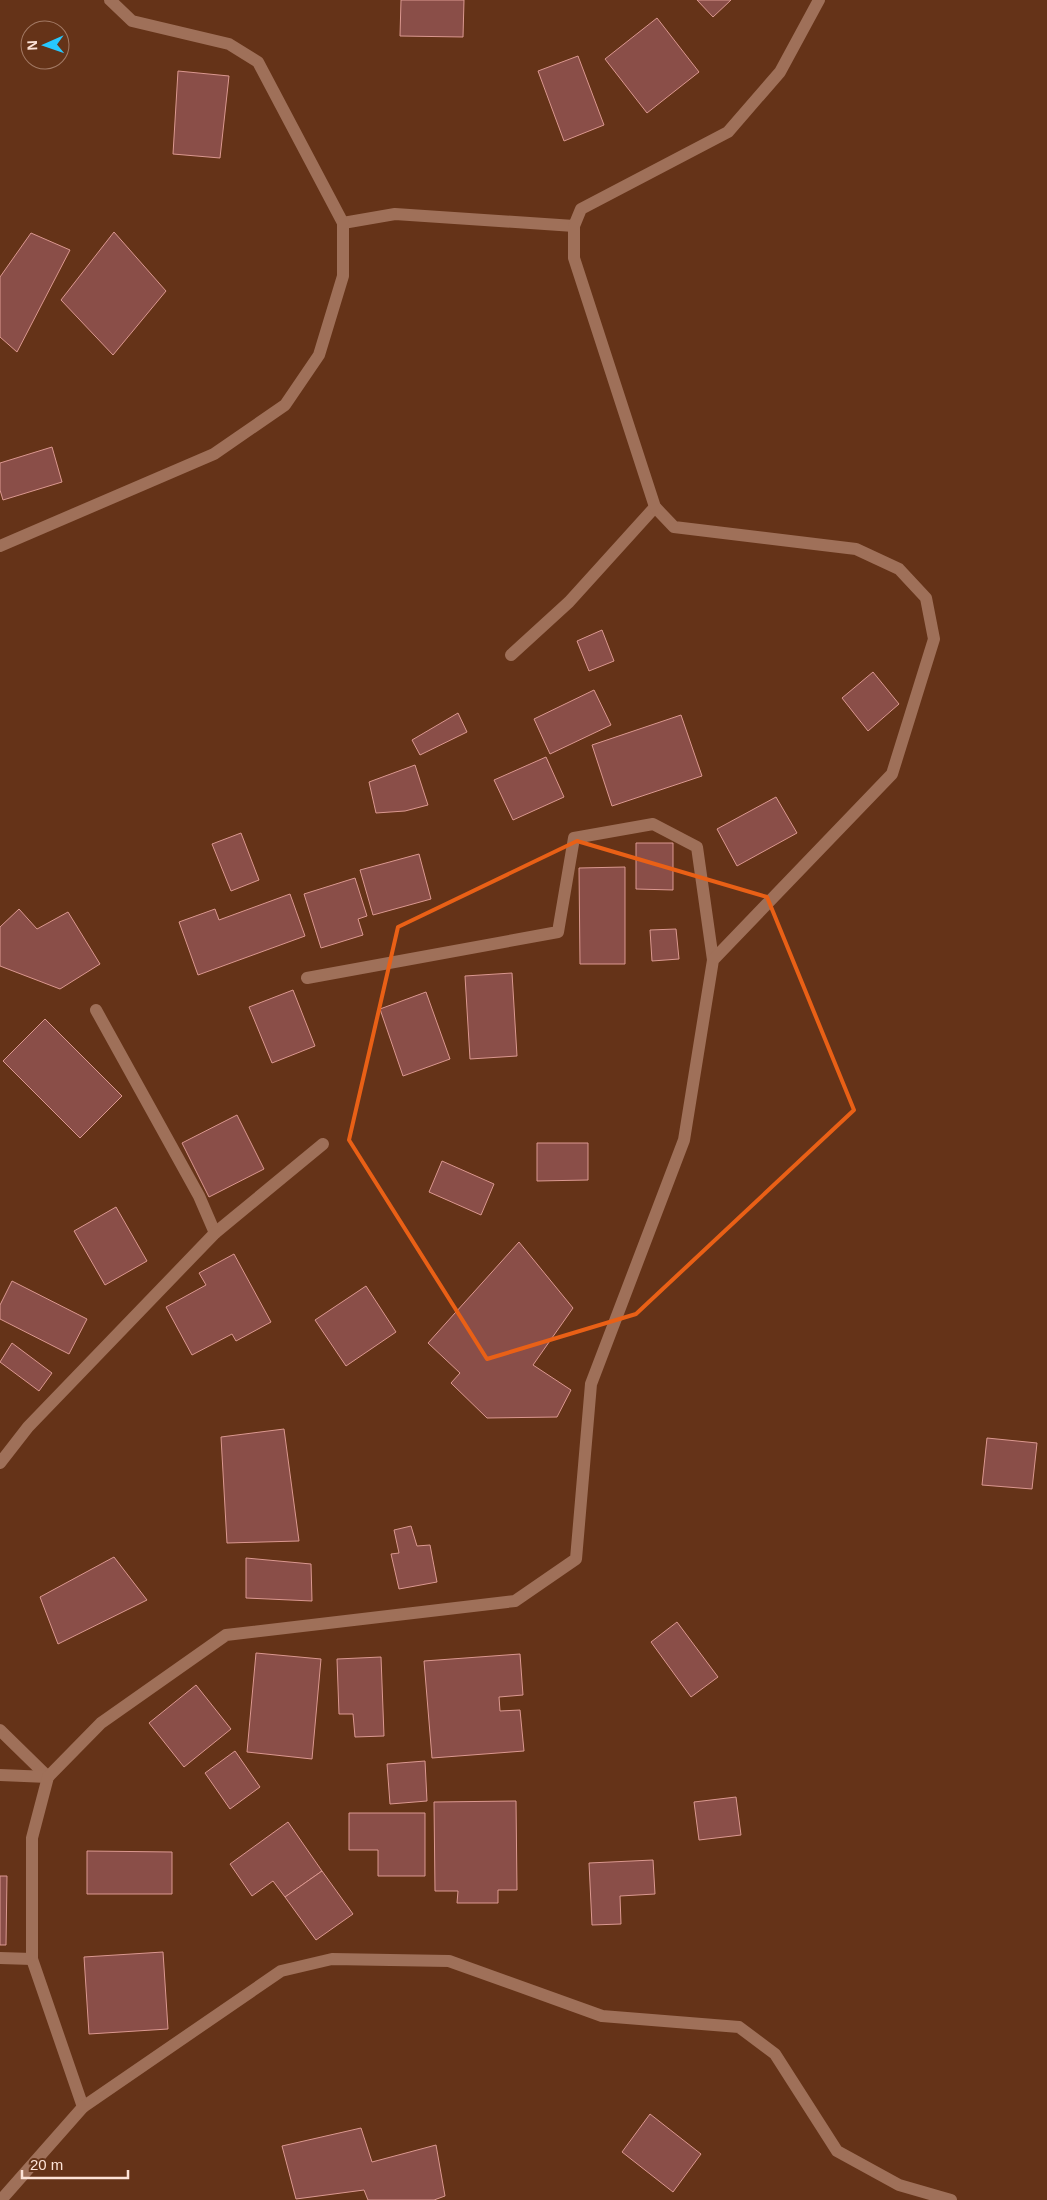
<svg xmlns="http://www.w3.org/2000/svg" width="1047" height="2200" font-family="Arial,sans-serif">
  <rect width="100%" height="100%" fill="#653318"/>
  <g fill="#8a4e48" stroke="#db9890">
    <path d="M 401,0 L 464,0 L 463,37 L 400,36 Z"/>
    <path d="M 697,0 L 731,0 L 713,17 Z"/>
    <path d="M 657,18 L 699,72 L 647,113 L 605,59 Z"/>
    <path d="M 578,56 L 604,125 L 564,141 L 538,71 Z"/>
    <path d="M 178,71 L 229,76 L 220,158 L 173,154 Z"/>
    <path d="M 114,232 L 166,291 L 113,355 L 61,300 Z"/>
    <path d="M 31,233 L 70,250 L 17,352 L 0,337 L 0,277 Z"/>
    <path d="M 52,447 L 62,482 L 3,500 L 0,490 L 0,463 Z"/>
    <path d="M 602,630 L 614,661 L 589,671 L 577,641 Z"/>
    <path d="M 873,672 L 899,704 L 868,731 L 842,698 Z"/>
    <path d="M 594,690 L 611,725 L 550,754 L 534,719 Z"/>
    <path d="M 458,713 L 467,732 L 420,755 L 412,740 Z"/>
    <path d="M 681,715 L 702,776 L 612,806 L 592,745 Z"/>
    <path d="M 546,757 L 564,797 L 513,820 L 494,780 Z"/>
    <path d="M 415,765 L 428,805 L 405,811 L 376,813 L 369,782 Z"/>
    <path d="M 776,797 L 797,833 L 737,866 L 717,829 Z"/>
    <path d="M 241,833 L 259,880 L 231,891 L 212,844 Z"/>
    <path d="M 636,843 L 673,843 L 673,890 L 636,889 Z"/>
    <path d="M 419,854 L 431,899 L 373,915 L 360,870 Z"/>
    <path d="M 625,867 L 625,964 L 580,964 L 579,868 Z"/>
    <path d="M 355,878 L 367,916 L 358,919 L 363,935 L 321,948 L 304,894 Z"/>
    <path d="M 290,894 L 305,936 L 198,975 L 179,922 L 215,909 L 219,920 Z"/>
    <path d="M 19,909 L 37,929 L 68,912 L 100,964 L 60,989 L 0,966 L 0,927 Z"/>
    <path d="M 676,929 L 679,959 L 652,961 L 650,930 Z"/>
    <path d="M 512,973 L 517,1056 L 470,1059 L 465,976 Z"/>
    <path d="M 293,990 L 315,1046 L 272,1063 L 249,1007 Z"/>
    <path d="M 426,992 L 450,1059 L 403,1076 L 380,1009 Z"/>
    <path d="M 45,1019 L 122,1096 L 80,1138 L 3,1061 Z"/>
    <path d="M 237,1115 L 264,1169 L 209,1197 L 182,1143 Z"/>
    <path d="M 537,1143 L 588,1143 L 588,1180 L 537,1181 Z"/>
    <path d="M 442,1161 L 494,1184 L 481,1215 L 429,1192 Z"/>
    <path d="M 116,1207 L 147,1261 L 105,1285 L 74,1231 Z"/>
    <path d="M 519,1242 L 573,1308 L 533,1365 L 571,1390 L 557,1417 L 487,1418 L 451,1383 L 460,1373 L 428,1343 Z"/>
    <path d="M 234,1254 L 271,1322 L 236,1341 L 232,1334 L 192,1355 L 166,1307 L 206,1285 L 199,1273 Z"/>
    <path d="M 12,1281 L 87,1319 L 69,1354 L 0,1319 L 0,1305 Z"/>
    <path d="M 366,1286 L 396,1332 L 346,1366 L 315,1320 Z"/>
    <path d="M 12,1343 L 52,1373 L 39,1391 L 0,1362 Z"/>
    <path d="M 284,1429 L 299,1541 L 227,1543 L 221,1437 Z"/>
    <path d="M 987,1438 L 1037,1443 L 1032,1489 L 982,1485 Z"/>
    <path d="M 411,1526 L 417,1546 L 430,1545 L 437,1582 L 399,1589 L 391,1554 L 399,1553 L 394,1530 Z"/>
    <path d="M 114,1557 L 147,1600 L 58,1644 L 40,1597 Z"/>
    <path d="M 246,1558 L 311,1564 L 312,1601 L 246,1598 Z"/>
    <path d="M 677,1622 L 718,1677 L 691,1697 L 651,1642 Z"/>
    <path d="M 256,1653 L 321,1659 L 312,1759 L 247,1752 Z"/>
    <path d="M 520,1654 L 523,1695 L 499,1697 L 500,1711 L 520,1710 L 524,1751 L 432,1758 L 424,1661 Z"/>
    <path d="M 381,1657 L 384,1736 L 355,1737 L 353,1714 L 339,1714 L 337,1659 Z"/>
    <path d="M 196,1685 L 231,1729 L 184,1767 L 149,1723 Z"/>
    <path d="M 235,1751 L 260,1787 L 230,1809 L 205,1773 Z"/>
    <path d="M 425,1761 L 427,1801 L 390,1804 L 387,1764 Z"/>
    <path d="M 736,1797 L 741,1835 L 699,1840 L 694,1802 Z"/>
    <path d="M 516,1801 L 517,1890 L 498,1890 L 498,1903 L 457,1903 L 458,1891 L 435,1891 L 434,1802 Z"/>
    <path d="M 349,1813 L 425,1813 L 425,1876 L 378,1876 L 378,1850 L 349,1850 Z"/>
    <path d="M 288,1822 L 322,1871 L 285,1897 L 273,1881 L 252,1896 L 230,1864 Z"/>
    <path d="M 87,1851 L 172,1852 L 172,1894 L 87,1894 Z"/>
    <path d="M 653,1860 L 655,1894 L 620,1896 L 621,1924 L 592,1925 L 589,1863 Z"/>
    <path d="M 322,1871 L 353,1914 L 316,1940 L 285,1897 Z"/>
    <path d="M 0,1876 L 7,1876 L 6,1945 L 0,1945 Z"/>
    <path d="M 163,1952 L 168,2029 L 89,2034 L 84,1957 Z"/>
    <path d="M 650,2114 L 701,2154 L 673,2192 L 622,2152 Z"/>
    <path d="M 361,2128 L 372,2162 L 436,2145 L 445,2196 L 434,2200 L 368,2200 L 364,2190 L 296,2199 L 282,2146 Z"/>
  </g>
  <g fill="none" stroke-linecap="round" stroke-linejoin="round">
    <g stroke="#9f7059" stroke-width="12">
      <path d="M 343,223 L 395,214 L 574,226"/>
      <path d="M 0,546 L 214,454 L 285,405 L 319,355 L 343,276 L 343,223 L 258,62 L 229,44 L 132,21 L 110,0"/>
      <path d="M 511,655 L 569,602 L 655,507"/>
      <path d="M 307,978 L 558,932 L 574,838 L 653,824 L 697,847 L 713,960"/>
      <path d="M 96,1010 L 199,1196 L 215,1233"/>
      <path d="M 0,1463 L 28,1427 L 215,1233 L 323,1144"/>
      <path d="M 0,1730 L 48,1777"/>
      <path d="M 0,1775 L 48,1777"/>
      <path d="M 0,1958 L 32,1959"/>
      <path d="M 83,2107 L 32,1959 L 32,1838 L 48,1777 L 101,1723 L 226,1635 L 515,1601 L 576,1559 L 591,1384 L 684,1140 L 713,960 L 892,774 L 934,639 L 926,598 L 899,569 L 856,549 L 674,527 L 655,507 L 574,258 L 574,226 L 581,209 L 728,132 L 780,72 L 819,0"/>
      <path d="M 1,2200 L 83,2107 L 281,1971 L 332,1959 L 449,1961 L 602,2016 L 739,2027 L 775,2054 L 837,2151 L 899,2185 L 951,2200"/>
    </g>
  </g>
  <path fill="none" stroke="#e96016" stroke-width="4" stroke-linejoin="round" d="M 577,841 L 767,897 L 854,1110 L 636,1314 L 487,1359 L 349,1140 L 398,927 Z"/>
  <g transform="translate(45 45) rotate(268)"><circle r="24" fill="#653318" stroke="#a27964"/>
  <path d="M0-4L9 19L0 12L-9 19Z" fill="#27c8ff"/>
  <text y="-8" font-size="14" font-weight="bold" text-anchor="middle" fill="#fde3d7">N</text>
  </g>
  <path d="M22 2170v8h106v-8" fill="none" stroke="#fde3d7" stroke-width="2.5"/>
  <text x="30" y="2170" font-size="15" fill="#fde3d7" stroke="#653318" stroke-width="4" paint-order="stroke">20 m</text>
</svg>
